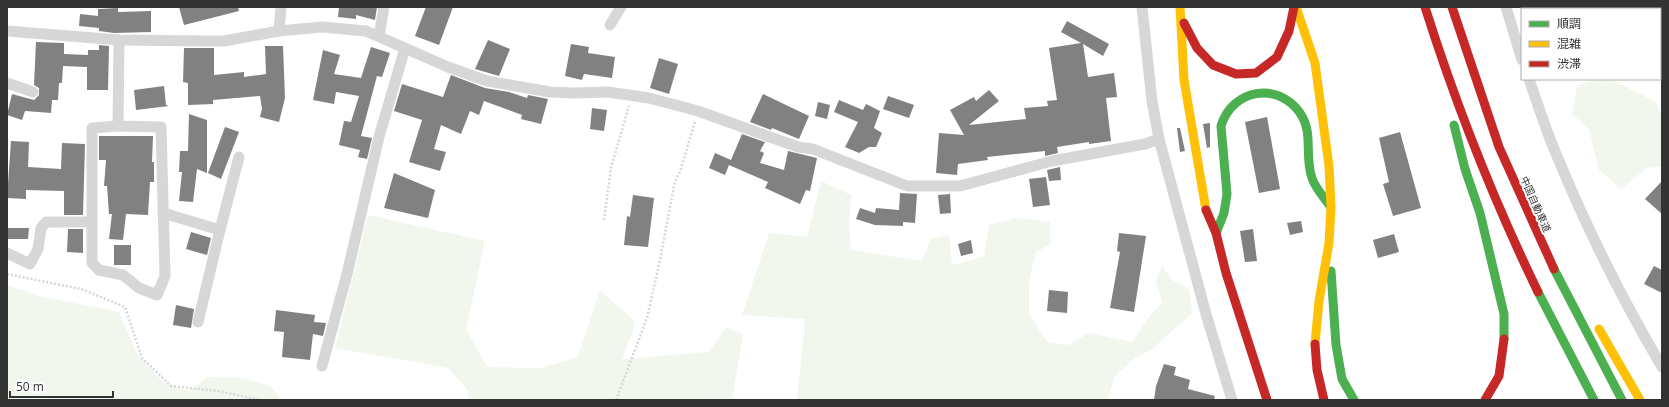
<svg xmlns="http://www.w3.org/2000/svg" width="1669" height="407" font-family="'Open Sans','Noto Sans JP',sans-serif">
  <rect width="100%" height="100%" fill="#fff"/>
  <g fill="#f2f7ee">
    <path d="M 1627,7 L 1662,7 L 1662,75 L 1660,74 L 1660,9 L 1627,9 Z"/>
    <path d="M 1602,79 L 1611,79 L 1656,102 L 1662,117 L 1662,166 L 1647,168 L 1621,189 L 1599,170 L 1589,129 L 1572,114 L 1577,85 Z"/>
    <path d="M 821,181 L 851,195 L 849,223 L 851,250 L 922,261 L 930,239 L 949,235 L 952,265 L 984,257 L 989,225 L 1016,218 L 1050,222 L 1051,244 L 1036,252 L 1029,281 L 1029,314 L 1047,342 L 1068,345 L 1089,333 L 1132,342 L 1150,316 L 1162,303 L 1156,281 L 1162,265 L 1171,279 L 1190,290 L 1192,313 L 1151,350 L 1135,358 L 1114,377 L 1108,400 L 797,400 L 805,319 L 742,315 L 769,233 L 807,237 Z"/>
    <path d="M 368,215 L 485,241 L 466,329 L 487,367 L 541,368 L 578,357 L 600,291 L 636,322 L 622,359 L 709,352 L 726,327 L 743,334 L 732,400 L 467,400 L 469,392 L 448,368 L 335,348 Z"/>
    <path d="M 7,285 L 38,296 L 119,312 L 137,354 L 164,383 L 189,391 L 207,377 L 244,378 L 271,387 L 283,400 L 7,400 Z"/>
  </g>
  <g fill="#818181">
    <path d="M 179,7 L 238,7 L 239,11 L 184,25 Z"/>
    <path d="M 339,7 L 377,7 L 375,20 L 356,15 L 356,19 L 338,17 Z"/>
    <path d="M 426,7 L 453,7 L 439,45 L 415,36 Z"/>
    <path d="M 118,8 L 118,12 L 151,11 L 151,32 L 114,33 L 99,31 L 99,28 L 79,26 L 80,14 L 98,16 L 98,9 Z"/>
    <path d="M 1067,21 L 1109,44 L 1103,56 L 1083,44 L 1088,77 L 1114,73 L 1117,97 L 1106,98 L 1111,141 L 1089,144 L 1089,142 L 1057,147 L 1058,153 L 1045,156 L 1045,151 L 987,157 L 988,160 L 958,164 L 957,175 L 936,173 L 939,133 L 964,135 L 950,110 L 974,97 L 976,101 L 989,90 L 999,101 L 969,125 L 1026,119 L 1024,108 L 1048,106 L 1047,101 L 1057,100 L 1049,48 L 1081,43 L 1061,32 Z"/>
    <path d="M 488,40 L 510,49 L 499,76 L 475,69 Z"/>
    <path d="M 36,42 L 64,43 L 64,54 L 88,55 L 88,50 L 99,50 L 99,45 L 109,46 L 108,90 L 87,90 L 87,67 L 63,66 L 62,83 L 59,83 L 58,100 L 52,100 L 51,113 L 25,111 L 22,120 L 7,115 L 12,94 L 34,100 L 39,95 L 39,88 L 34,85 Z"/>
    <path d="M 571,44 L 589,47 L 588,53 L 615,57 L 612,78 L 584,74 L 582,80 L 565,76 Z"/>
    <path d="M 265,46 L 283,46 L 285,98 L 279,122 L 260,117 L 262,109 L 260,96 L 213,100 L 213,104 L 188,105 L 188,83 L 183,82 L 184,48 L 214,48 L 214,75 L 244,72 L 244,77 L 266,74 Z"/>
    <path d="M 371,47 L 390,53 L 382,77 L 377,76 L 361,136 L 372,138 L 367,159 L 358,157 L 360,150 L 339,145 L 344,121 L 351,122 L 359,96 L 336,92 L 334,104 L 313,100 L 323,50 L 340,55 L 334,74 L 361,78 Z"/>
    <path d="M 659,58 L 678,64 L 669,94 L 650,88 Z"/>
    <path d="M 451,75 L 485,88 L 509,92 L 527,98 L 528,95 L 548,99 L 541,124 L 521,119 L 522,115 L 484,101 L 479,115 L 470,111 L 461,134 L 441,125 L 434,149 L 446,152 L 440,171 L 409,162 L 422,120 L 394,111 L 402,84 L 443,97 Z"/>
    <path d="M 164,86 L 166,105 L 169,106 L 136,110 L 134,90 Z"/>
    <path d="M 763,94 L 809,116 L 799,139 L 772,128 L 771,130 L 750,122 Z"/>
    <path d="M 888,96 L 914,105 L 909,118 L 883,109 Z"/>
    <path d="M 839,100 L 863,110 L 866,104 L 880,111 L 874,128 L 882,133 L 876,147 L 869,147 L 859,153 L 845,147 L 858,122 L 834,112 Z"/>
    <path d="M 818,102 L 830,105 L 827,119 L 815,116 Z"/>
    <path d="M 592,108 L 607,110 L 604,131 L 590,129 Z"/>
    <path d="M 189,114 L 207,120 L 207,173 L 197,169 L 193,202 L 179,201 L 182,172 L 179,172 L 180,151 L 188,151 Z"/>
    <path d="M 1267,117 L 1280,189 L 1259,193 L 1245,122 Z"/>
    <path d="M 1210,123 L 1210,147 L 1207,148 L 1203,124 Z"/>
    <path d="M 225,127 L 239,132 L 221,179 L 208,173 Z"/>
    <path d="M 1177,128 L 1180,128 L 1185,151 L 1180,152 Z"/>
    <path d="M 1400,132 L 1421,208 L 1393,216 L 1383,184 L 1389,182 L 1379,138 Z"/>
    <path d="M 742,134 L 765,142 L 760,151 L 764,153 L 760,163 L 784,170 L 788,151 L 817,158 L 810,191 L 806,190 L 800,204 L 765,188 L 768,182 L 729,165 L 725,175 L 709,168 L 715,153 L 731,160 Z"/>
    <path d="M 99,136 L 153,136 L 152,162 L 154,162 L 154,182 L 150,182 L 148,215 L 126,214 L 123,240 L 109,239 L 112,214 L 109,214 L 107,186 L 104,186 L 106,160 L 99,160 Z"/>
    <path d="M 11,141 L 29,142 L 28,167 L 61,169 L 62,143 L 85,144 L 83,215 L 64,215 L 64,191 L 26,190 L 26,199 L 7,198 Z"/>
    <path d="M 1060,167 L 1061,180 L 1049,181 L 1047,170 Z"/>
    <path d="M 394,173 L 435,190 L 428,218 L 384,208 Z"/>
    <path d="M 1046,177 L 1050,205 L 1033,207 L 1029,179 Z"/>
    <path d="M 1662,181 L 1662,214 L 1645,199 Z"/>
    <path d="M 900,193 L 917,194 L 915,223 L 903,222 L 903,226 L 875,225 L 856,219 L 860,208 L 875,213 L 876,208 L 899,210 Z"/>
    <path d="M 950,194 L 951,213 L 940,214 L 938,195 Z"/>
    <path d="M 633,195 L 654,198 L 648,247 L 624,245 L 627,216 L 630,217 Z"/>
    <path d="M 1301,221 L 1303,232 L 1290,235 L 1287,223 Z"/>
    <path d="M 7,228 L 29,228 L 28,239 L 7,239 Z"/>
    <path d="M 68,229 L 83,229 L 83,253 L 67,252 Z"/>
    <path d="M 1253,229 L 1257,261 L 1245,262 L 1240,231 Z"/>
    <path d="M 191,232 L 211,238 L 207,255 L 186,249 Z"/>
    <path d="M 1119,233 L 1146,236 L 1134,312 L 1110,308 L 1120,252 L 1117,251 Z"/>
    <path d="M 1394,234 L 1399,252 L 1378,258 L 1373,240 Z"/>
    <path d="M 971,240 L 973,253 L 961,256 L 958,244 Z"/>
    <rect x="114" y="245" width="17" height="20"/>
    <path d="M 1654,266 L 1662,270 L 1662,293 L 1644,284 Z"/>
    <path d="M 1049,290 L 1068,292 L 1067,313 L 1047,311 Z"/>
    <path d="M 176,305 L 194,309 L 191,328 L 173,325 Z"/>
    <path d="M 276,310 L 315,315 L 314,322 L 326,323 L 323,336 L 313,334 L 310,360 L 282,357 L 284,332 L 274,331 Z"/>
    <path d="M 1164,364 L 1176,367 L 1174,375 L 1190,380 L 1188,389 L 1215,396 L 1214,400 L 1154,400 L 1156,386 Z"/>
  </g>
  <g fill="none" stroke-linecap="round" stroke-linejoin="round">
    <g stroke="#d7d7d7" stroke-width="2.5" stroke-dasharray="2 2" stroke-linecap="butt">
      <path d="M 604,220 L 611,168 L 629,106"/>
      <path d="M 7,274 L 81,289 L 125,307 L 142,358 L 171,386 L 218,391 L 260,400"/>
      <path d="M 616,400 L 647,318 L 660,260 L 675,181 L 680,172 L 695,121"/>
    </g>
    <g stroke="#d7d7d7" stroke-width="11">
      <path d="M 1506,7 L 1522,60"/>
      <path d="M 610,25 L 621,7"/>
      <path d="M 7,31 L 119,40 L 207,41 L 224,41 L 279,31 L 322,27 L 366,31 L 448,67 L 487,81 L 550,92 L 574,93 L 608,92 L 649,98 L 698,111 L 798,147 L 813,149 L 907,186 L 960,186 L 1052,161 L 1145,144 L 1159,139 L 1152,101 L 1142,7"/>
      <path d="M 279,31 L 281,7"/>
      <path d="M 379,36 L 384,7"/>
      <path d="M 1529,79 C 1538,105 1546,131 1557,156 C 1587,229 1622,299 1662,367"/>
      <path d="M 7,83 L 33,92"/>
      <path d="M 118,126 L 92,128 L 92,263 L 99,270 L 123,275 L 139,288 L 157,295 L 165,276 L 161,127 L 118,126 L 119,40"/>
      <path d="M 1159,139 L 1206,314 L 1232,400"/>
      <path d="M 163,213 L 220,230 L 198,322"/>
      <path d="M 220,230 L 239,157"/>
      <path d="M 7,253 L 30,264 L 38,249 L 41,228 L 46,222 L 91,222"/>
      <path d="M 322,366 L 347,274 L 379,137 L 405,48"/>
    </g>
    <g stroke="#4caf50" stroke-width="9">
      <path d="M 1454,125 L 1465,169 L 1480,213 L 1504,314 L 1504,339"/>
      <path d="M 1216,233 L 1224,213 L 1227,194 L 1221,126 C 1232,89 1278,81 1300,113 C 1314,133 1304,156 1312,178 C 1315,188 1324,197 1330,206"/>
      <path d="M 1554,269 L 1622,400"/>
      <path d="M 1331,271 L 1336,345 L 1342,379 L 1354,400"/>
      <path d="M 1538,292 L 1594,400"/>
    </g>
    <g stroke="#ffc107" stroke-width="9">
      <path d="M 1180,7 L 1184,80 L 1206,210"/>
      <path d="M 1296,7 L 1315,63 L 1329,166 L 1331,207 L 1329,243 L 1319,301 L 1315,344"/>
      <path d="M 1599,329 L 1640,400"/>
    </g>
    <g stroke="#c62828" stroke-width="9">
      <path d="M 1425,7 C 1456,105 1493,199 1538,292"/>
      <path d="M 1452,7 L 1499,147 L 1554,269"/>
      <path d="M 1184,23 L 1197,48 L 1213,65 L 1236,74 L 1256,73 L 1277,57 L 1289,31 L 1294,7"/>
      <path d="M 1206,210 L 1216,233 L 1226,273 L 1267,400"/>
      <path d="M 1315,344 L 1317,370 L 1324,400"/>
      <path d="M 1485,400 L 1499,376 L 1504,339"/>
    </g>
  </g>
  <g text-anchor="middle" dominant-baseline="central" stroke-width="4" stroke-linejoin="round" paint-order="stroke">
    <g font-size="10" fill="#333" stroke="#fff">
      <text transform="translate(1536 204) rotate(66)">中国自動車道</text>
    </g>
  </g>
  <rect width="1669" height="407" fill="none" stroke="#333333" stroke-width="16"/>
  <rect x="1521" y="8" width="140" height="72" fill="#ffffff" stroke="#adadad"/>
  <rect x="1529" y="21" width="20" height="6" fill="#4caf50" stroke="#adadad"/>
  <text x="1557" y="28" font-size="12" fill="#333333">順調</text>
  <rect x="1529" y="41" width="20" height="6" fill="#ffc107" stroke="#adadad"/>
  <text x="1557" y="48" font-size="12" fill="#333333">混雑</text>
  <rect x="1529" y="61" width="20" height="6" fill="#c62828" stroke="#adadad"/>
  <text x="1557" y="68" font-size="12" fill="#333333">渋滞</text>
  <path d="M10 391v6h103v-6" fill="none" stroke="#333333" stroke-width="2"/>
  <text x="16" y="391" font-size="12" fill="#333333" stroke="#ffffff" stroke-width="3" paint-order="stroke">50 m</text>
</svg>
